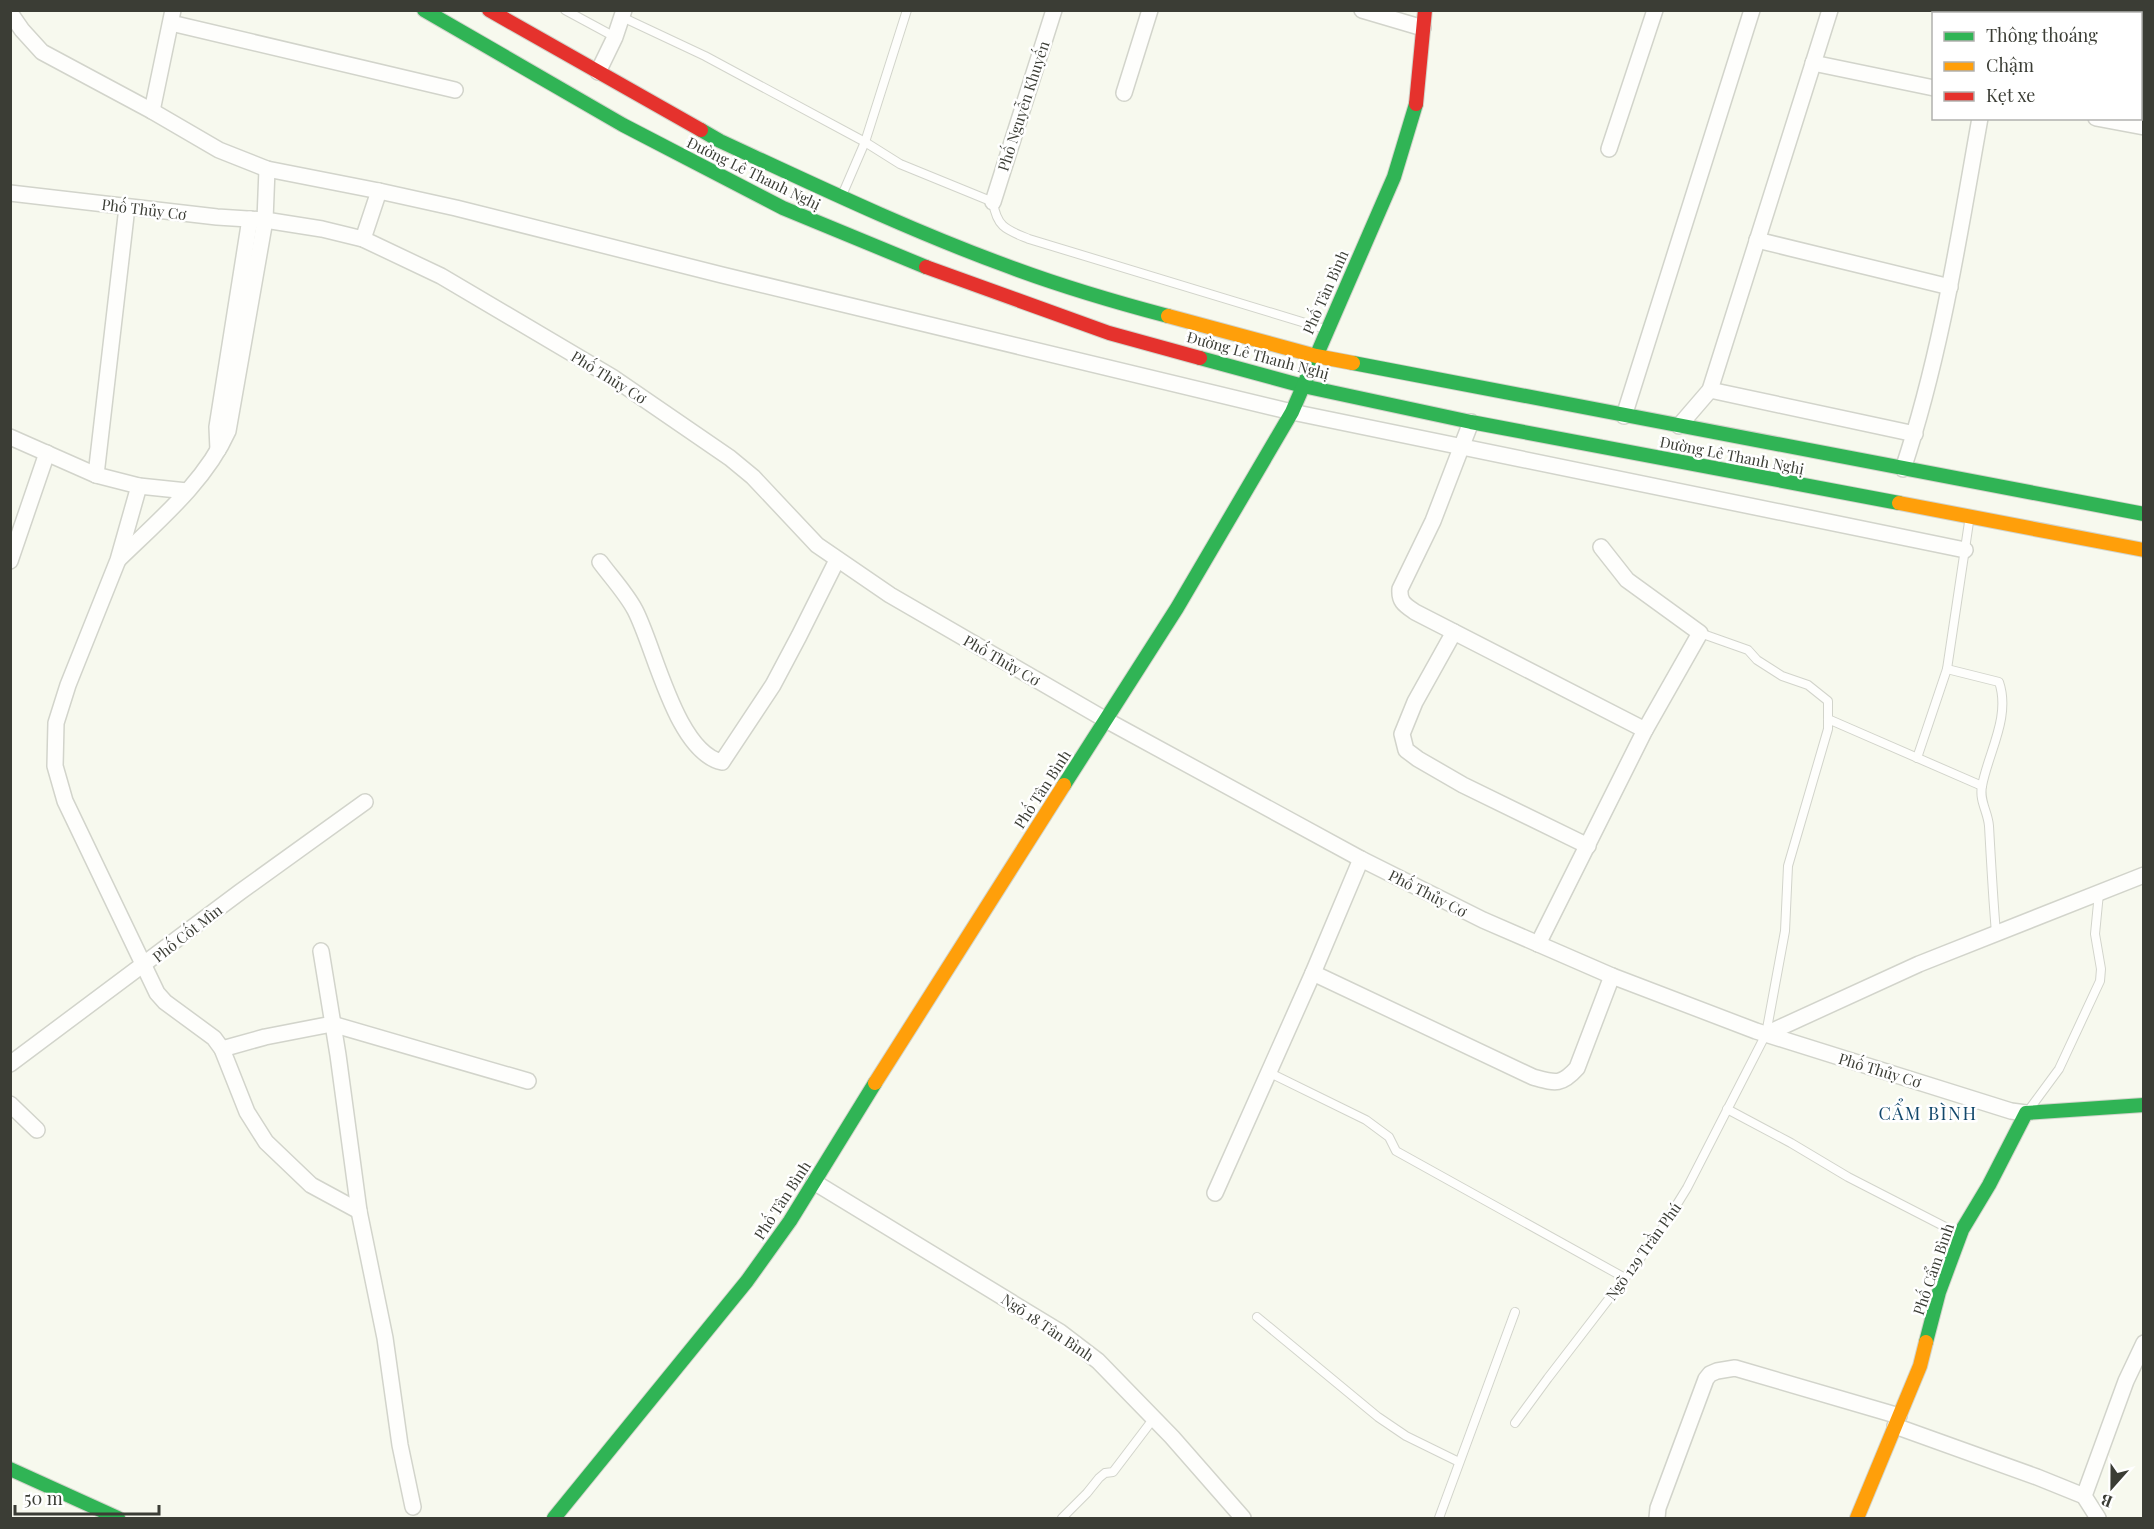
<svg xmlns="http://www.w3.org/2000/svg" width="2154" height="1529" font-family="'Playfair Display',serif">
  <rect width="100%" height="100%" fill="#f7f9ee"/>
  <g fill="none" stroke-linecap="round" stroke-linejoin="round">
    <defs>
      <g id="lane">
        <path d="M 565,10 L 615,37"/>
        <path d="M 622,17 L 705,56 L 865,142 L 900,164 L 993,202 C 997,228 1007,230 1029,239 L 1325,329"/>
        <path d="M 843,193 L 865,142 L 907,10"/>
        <path d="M 1947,669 L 1999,682 C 2011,717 1988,753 1982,786 C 1979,801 1988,812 1989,826 C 1991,862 1993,898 1996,933"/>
        <path d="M 1828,719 L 1982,786"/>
        <path d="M 1917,758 L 1947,669 L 1969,522"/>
        <path d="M 1268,1072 L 1366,1120 L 1389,1137 L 1396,1151 L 1625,1278"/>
        <path d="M 2031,1107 L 2059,1069 L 2100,981 L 2101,969 L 2095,934 L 2099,893"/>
        <path d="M 1727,1109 L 1791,1143 L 1848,1177 L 1959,1234"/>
        <path d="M 1257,1317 L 1378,1417 L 1406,1436 L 1459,1462"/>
        <path d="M 1515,1423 L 1548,1378 L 1658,1235 L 1687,1188 L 1766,1034 L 1785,931 L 1788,866 L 1828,729 L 1828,701 L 1808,685 L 1782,676 L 1757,660 L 1748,650 L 1700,633"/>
        <path d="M 1062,1518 L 1087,1493 L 1099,1478 L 1105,1473 L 1113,1472 L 1154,1418"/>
        <path d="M 1439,1518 L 1515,1312"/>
      </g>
      <g id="street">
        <path d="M 1362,10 L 1423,28"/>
        <path d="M 1998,14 L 1999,10"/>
        <path d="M 13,17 L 22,30 L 42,52 L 152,111 L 219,150 L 267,169 L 379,191"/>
        <path d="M 171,23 L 455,90"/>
        <path d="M 1813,63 L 1934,88"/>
        <path d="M 598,72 L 615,37 L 624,10"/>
        <path d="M 1124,93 L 1150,10"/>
        <path d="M 152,111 L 173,10"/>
        <path d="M 2096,118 L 2144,127"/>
        <path d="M 1609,149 L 1655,10"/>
        <path d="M 10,193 L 217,217 L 265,220 L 322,229 L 363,239 L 441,276 L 612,377 L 730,458 L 753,477 L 817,545 L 890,595 L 1106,720 L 1361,859 L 1483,920 L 1612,976 L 1756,1031 L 2011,1111 L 2026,1113"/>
        <path d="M 993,202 L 1054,10"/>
        <path d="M 363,239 L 379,191 L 456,208 L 722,275 L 1292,412 L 1965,550"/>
        <path d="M 1757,240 L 1950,287"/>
        <path d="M 1710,390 L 1915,434"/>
        <path d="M 1624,416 L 1752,10"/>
        <path d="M 1471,422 L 1433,521 L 1400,589 C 1399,602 1405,605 1415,612 L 1645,730"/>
        <path d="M 1679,426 L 1710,390 L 1830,10"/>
        <path d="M 10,437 L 96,475 L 139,486 L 187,491"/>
        <path d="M 218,450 L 217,427 L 250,219"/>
        <path d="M 1903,469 C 1941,355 1959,236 1980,118"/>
        <path d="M 96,475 L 127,207"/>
        <path d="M 139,486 L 118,560 L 68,685 L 56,723 L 55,766 L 65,801 L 157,993 L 165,1002 L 214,1038 L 222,1049 L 247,1112 L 266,1142 L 311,1185 L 359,1211"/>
        <path d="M 119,559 C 159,520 205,482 228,431 L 265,220 L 267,169"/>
        <path d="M 10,561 L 47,453"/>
        <path d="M 600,562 C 611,577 626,593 635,610 C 655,648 676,752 722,762 L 773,685 L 799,636 L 837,560"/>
        <path d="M 1454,632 L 1415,702 L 1402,734 L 1406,750 L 1418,759 L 1463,785 L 1588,846"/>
        <path d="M 1538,944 L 1645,730 L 1700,633 L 1627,580 L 1601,547"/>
        <path d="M 321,951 L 338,1055 L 359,1211 L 385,1338 L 400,1445 L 413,1507"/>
        <path d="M 1313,973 L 1533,1077 C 1555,1083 1561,1086 1577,1068 L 1612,976"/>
        <path d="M 1766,1034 L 1919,964 L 2144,875"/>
        <path d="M 222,1049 L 265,1037 L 332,1024 L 528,1081"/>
        <path d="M 10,1064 L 240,892 L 365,802"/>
        <path d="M 10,1104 L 37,1130"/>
        <path d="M 814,1182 L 1060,1332 L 1098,1361 L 1172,1437 L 1243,1518"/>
        <path d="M 1215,1193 L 1313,973 L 1361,859"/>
        <path d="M 1895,1426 L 2037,1477 L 2084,1496 L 2098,1518"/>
        <path d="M 2084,1496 L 2126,1381 L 2144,1343"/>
        <path d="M 1657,1518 L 1658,1508 L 1706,1379 L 1710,1374 L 1717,1371 L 1735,1368 L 1899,1416"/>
      </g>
      <g id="fast">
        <path d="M 424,10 L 623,125 L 783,208 L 926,267"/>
        <path d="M 701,130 L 720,141 C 815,185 911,231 1010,267 C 1061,286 1115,302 1168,316"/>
        <path d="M 1200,358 L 1303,386 L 1471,422 L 1899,503"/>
        <path d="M 1353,363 L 2144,514"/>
        <path d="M 1064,785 L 1177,608 L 1292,412 L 1394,177 L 1416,104"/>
        <path d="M 1926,1342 L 1939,1292 L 1962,1230 L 1989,1185 L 2026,1113 L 2144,1105"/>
        <path d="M 10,1469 L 118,1518"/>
        <path d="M 554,1518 L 747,1281 L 790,1221 L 875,1083"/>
      </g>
      <g id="slow">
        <path d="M 1168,316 L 1316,356 L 1353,363"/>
        <path d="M 1899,503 L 2144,550"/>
        <path d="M 875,1083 L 1064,785"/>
        <path d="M 1857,1518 L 1920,1366 L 1926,1342"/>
      </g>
      <g id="jam">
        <path d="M 489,10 L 701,130"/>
        <path d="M 1416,104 L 1425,10"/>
        <path d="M 926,267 L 1109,333 L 1200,358"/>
      </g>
    </defs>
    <use href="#lane" stroke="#d2d4cb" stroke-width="10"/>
    <use href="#street" stroke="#d2d4cb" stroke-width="18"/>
    <use href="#fast" stroke="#d2d4cb" stroke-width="16"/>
    <use href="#slow" stroke="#d2d4cb" stroke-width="16"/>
    <use href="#jam" stroke="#d2d4cb" stroke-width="16"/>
    <use href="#lane" stroke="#fefefc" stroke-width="8"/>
    <use href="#street" stroke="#fefefc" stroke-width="15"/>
    <use href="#fast" stroke="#30b455" stroke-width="14"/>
    <use href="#slow" stroke="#ff9f0a" stroke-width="14"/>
    <use href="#jam" stroke="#e5322d" stroke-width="14"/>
  </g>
  <g text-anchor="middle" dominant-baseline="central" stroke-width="5" stroke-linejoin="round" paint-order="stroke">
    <g font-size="15" fill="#3b3d35" stroke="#fff">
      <text transform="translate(1023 106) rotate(-72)">Phố Nguyễn Khuyến</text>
      <text transform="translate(754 173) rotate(26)">Đường Lê Thanh Nghị</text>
      <text transform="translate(144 209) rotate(7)">Phố Thủy Cơ</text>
      <text transform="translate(1325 292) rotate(-66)">Phố Tân Bình</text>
      <text transform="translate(1258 355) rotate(15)">Đường Lê Thanh Nghị</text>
      <text transform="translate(609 377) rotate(32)">Phố Thủy Cơ</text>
      <text transform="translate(1732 455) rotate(11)">Đường Lê Thanh Nghị</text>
      <text transform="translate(1002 660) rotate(30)">Phố Thủy Cơ</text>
      <text transform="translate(1042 789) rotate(-57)">Phố Tân Bình</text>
      <text transform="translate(1428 893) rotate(27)">Phố Thủy Cơ</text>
      <text transform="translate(187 933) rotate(-38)">Phố Cốt Mìn</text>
      <text transform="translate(1880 1070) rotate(17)">Phố Thủy Cơ</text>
      <text transform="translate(782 1200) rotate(-57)">Phố Tân Bình</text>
      <text transform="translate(1643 1251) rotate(-54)">Ngõ 129 Trần Phú</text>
      <text transform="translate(1933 1269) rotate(-71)">Phố Cẩm Bình</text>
      <text transform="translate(1048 1327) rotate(34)">Ngõ 18 Tân Bình</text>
    </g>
    <g font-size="18" letter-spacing="1.5" fill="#12486b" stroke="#fff">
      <text x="1928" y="1113">CẨM BÌNH</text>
    </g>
  </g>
  <rect width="2154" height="1529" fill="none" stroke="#3b3d35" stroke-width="24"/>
  <rect x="1932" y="12" width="210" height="108" fill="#ffffff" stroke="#b1b1ae" stroke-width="1.5"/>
  <rect x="1944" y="32" width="30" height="9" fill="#30b455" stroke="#b1b1ae" stroke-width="1.5"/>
  <text x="1986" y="42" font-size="18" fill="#3b3d35">Thông thoáng</text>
  <rect x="1944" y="62" width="30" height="9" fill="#ff9f0a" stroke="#b1b1ae" stroke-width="1.5"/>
  <text x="1986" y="72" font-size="18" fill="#3b3d35">Chậm</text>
  <rect x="1944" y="92" width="30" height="9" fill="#e5322d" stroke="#b1b1ae" stroke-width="1.5"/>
  <text x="1986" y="102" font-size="18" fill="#3b3d35">Kẹt xe</text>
  <g transform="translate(2112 1487) rotate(201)" stroke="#ffffff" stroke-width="4.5" paint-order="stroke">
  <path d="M0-4.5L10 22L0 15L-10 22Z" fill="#3b3d35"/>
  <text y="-9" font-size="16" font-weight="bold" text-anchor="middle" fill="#3b3d35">B</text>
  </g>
  <path d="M15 1505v9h144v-9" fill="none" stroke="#3b3d35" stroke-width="3"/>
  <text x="24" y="1505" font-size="18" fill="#3b3d35" stroke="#ffffff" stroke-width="4.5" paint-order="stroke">50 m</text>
</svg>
